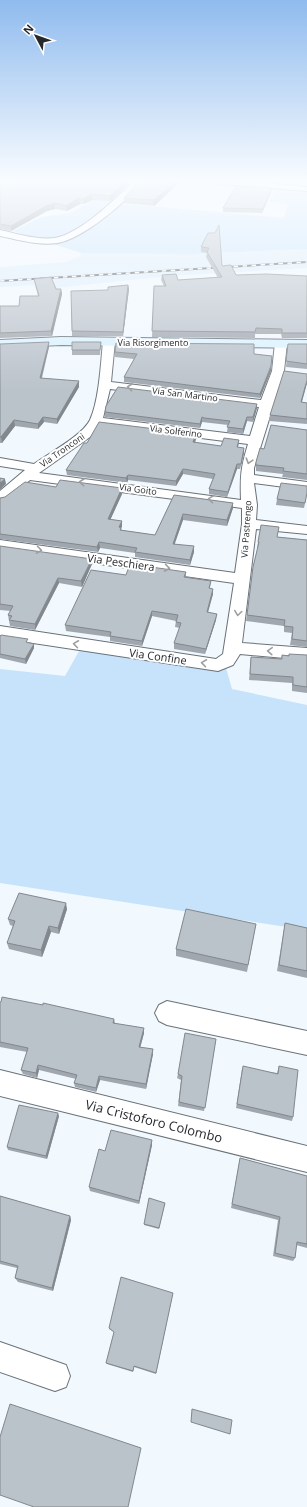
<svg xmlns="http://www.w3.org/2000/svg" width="307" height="1507" font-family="'Open Sans',sans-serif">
  <rect width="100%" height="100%" fill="#f1f8fe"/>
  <path fill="#deeefb" d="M 307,249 L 307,268 L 170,276 L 36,290 L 35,285 L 0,287 L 0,267 L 65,262 L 80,256 L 81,253 L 192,254 Z"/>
  <g fill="#c6e3fb">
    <path d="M 106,182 L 137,182 L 113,203 L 284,218 L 288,204 L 270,202 L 275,188 L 307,190 L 307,249 L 192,254 L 81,253 L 13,231 L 42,217 L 70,213 L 103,195 Z"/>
    <path d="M 83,644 L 226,668 L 232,689 L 307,705 L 307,930 L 0,883 L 0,669 L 65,676 Z"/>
  </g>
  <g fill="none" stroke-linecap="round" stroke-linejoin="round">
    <defs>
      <g id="street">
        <path d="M 133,182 L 142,182 C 125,203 84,238 58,243 C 39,246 19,240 0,236 L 0,230 C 18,234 37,240 55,238 C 81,233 114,200 133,182 Z"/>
        <path d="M 218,182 L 256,182 L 307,187 L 307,191 L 222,184 Z"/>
        <path d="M 109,338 L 115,341 L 111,382 L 261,400 L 272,371 L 275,343 L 281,340 L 287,343 L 284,371 L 254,468 L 254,475 L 307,482 L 307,490 L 254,483 L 257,505 L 256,520 L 307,526 L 307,534 L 256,529 L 242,643 L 307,648 L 307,660 L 240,654 L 233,665 L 218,671 L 0,638 L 0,626 L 216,659 L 223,654 L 234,583 L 0,550 L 0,540 L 235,573 L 242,524 L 242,508 L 30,480 L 5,501 L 0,502 L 0,491 L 25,470 L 0,466 L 0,458 L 34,464 C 49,453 82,436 90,420 C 99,401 101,363 103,341 ZM 110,389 L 259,407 L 250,436 L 103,418 ZM 99,425 L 248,444 C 241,467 240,476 241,500 L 39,473 L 90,437 Z"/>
        <path d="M 167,1001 L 307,1031 L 307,1055 L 167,1025 L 159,1021 L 155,1013 L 159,1005 Z"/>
        <path d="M 0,1070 L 307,1146 L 307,1172 L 0,1096 Z"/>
        <path d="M 0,1342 L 66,1365 L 70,1376 L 66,1387 L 55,1391 L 0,1372 Z"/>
      </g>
      <path id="secondary" d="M 61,337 L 307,340 L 307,348 L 61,345 L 0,348 L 0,340 Z"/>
    </defs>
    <use href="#street" stroke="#6a7279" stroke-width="2"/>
    <use href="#secondary" stroke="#6a7279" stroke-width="2"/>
    <use href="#street" fill="#fff" fill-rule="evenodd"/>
    <use href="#secondary" fill="#dbf2fe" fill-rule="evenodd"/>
    <defs>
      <path id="rail" d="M 0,281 L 307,262"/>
    </defs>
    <use href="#rail" stroke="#505458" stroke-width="2"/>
    <use href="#rail" stroke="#fff" stroke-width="1.5" stroke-dasharray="4.5" stroke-linecap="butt"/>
  </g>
  <g fill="#a0a7ae">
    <path d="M 0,182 L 131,182 L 110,201 L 92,200 L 84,204 L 80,204 L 67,211 L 55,209 L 47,211 L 11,231 L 0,229 Z"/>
    <path d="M 138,182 L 180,182 L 154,206 L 124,203 L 124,198 Z"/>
    <path d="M 272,188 L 271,192 L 262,213 L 223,212 L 223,208 Z"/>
    <path d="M 208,233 L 222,266 L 236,275 L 307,276 L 307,338 L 282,338 L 281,334 L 255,334 L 255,338 L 152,337 L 154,286 L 164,286 L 161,280 L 162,275 L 178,280 L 218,278 L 206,257 L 207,253 L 201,252 L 201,247 Z"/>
    <path d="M 34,279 L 56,289 L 61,289 L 62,294 L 52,336 L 0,338 L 0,306 L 19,306 L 38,296 L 35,284 Z"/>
    <path d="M 128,285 L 129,289 L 123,336 L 72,336 L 72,331 L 108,290 Z"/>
    <path d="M 72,342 L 101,342 L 100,355 L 72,355 Z"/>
    <path d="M 0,344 L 49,347 L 42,378 L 79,381 L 79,387 L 57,424 L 44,422 L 38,429 L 15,426 L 2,443 L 0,443 Z"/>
    <path d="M 288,344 L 307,344 L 307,369 L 286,367 Z"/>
    <path d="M 115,352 L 254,354 L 272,356 L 271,371 L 260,398 L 124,382 L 124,377 L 134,359 L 115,357 Z"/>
    <path d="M 307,383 L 302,402 L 307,403 L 307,424 L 269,421 L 270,415 Z"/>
    <path d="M 257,408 L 253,422 L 247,421 L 243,434 L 227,432 L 228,425 L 202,422 L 200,428 L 105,417 L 105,412 Z"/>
    <path d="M 307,430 L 307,480 L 282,477 L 283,474 L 256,471 L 256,462 L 264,449 Z"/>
    <path d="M 196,434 L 196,439 L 195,443 L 221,446 L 239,444 L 238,447 L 244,453 L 240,469 L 237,469 L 227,497 L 209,494 L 209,489 L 213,479 L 183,474 L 176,486 L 128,480 L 127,483 L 67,475 L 66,470 L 87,443 Z"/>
    <path d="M 56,487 L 122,488 L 122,494 L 110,520 L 122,521 L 121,530 L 155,535 L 174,495 L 233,503 L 233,508 L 227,526 L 183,520 L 174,544 L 194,552 L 190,565 L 135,557 L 135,553 L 100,548 L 98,552 L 0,539 L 0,498 Z"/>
    <path d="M 307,494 L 304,508 L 276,505 L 277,499 Z"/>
    <path d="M 278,537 L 307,540 L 307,647 L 290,645 L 292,633 L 284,632 L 284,626 L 246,621 L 253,567 L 258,548 L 257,548 L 258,542 Z"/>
    <path d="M 0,546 L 92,564 L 82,587 L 59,583 L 35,630 L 10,626 L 8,615 L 11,611 L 0,610 Z"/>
    <path d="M 186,572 L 186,577 L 211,581 L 210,588 L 213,594 L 208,613 L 216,620 L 205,654 L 174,649 L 174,643 L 180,628 L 175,627 L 176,621 L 152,616 L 142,646 L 110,641 L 110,637 L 66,631 L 65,625 L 126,575 Z"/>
    <path d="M 0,636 L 28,643 L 34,648 L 26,664 L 0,658 Z"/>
    <path d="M 282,655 L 307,655 L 307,693 L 292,691 L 292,683 L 249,680 L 251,657 L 281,659 Z"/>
    <path d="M 67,909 L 59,934 L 51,932 L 42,957 L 9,949 L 7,943 L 13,926 L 10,925 L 8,919 Z"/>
    <path d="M 285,923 L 307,928 L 307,978 L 277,971 Z"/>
    <path d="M 256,924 L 247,972 L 176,956 L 176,949 Z"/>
    <path d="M 0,1002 L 114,1019 L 115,1023 L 144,1033 L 140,1048 L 153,1054 L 146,1089 L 100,1080 L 96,1092 L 75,1087 L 74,1083 L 76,1079 L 39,1070 L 37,1078 L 23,1074 L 21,1070 L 27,1052 L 0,1047 Z"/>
    <path d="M 216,1039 L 204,1111 L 178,1106 L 181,1080 L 177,1078 L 178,1074 Z"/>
    <path d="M 279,1066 L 293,1117 L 292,1121 L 236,1108 L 242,1069 L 277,1073 Z"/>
    <path d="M 59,1116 L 47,1159 L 8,1150 L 7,1147 Z"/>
    <path d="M 152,1140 L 152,1145 L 139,1204 L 90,1191 L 89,1187 L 105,1151 Z"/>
    <path d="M 240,1158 L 307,1176 L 307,1248 L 296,1245 L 295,1258 L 293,1261 L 273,1256 L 278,1220 L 231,1208 Z"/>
    <path d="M 0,1196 L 70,1216 L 71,1220 L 53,1291 L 18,1282 L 15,1278 L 17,1268 L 0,1264 Z"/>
    <path d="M 165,1203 L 159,1229 L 144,1225 L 144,1224 Z"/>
    <path d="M 173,1293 L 156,1374 L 134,1367 L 133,1372 L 107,1364 L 106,1363 L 114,1332 L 109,1329 L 109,1328 Z"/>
  </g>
  <g fill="#82888d">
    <path d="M 125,182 L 131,182 L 110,201 L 110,196 Z"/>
    <path d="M 175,182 L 180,182 L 154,206 L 154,200 Z"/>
    <path d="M 272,188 L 271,192 L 262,213 L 263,209 Z"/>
    <path d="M 92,194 L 92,200 L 84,204 L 83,199 Z"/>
    <path d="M 79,198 L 80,204 L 67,211 L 66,206 Z"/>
    <path d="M 55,203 L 55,209 L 47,211 L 11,231 L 11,226 L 46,206 Z"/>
    <path d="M 128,285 L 129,289 L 123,336 L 123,332 Z"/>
    <path d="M 61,289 L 62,294 L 52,336 L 51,331 Z"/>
    <path d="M 49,342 L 49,347 L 40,383 L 40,378 Z"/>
    <path d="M 271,366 L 271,371 L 260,398 L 260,394 Z"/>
    <path d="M 307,380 L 307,383 L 300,408 L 301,402 Z"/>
    <path d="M 79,381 L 79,387 L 57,424 L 57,419 Z"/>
    <path d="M 257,404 L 257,408 L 253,422 L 253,417 Z"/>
    <path d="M 43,417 L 44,422 L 38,429 L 38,424 Z"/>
    <path d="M 202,417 L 202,422 L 200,428 L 200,424 Z"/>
    <path d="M 247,417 L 247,421 L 243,434 L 243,429 Z"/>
    <path d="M 14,420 L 15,426 L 2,443 L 1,437 Z"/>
    <path d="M 196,434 L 196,439 L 193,447 L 193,442 Z"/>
    <path d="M 244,448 L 244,453 L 240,469 L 241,464 Z"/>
    <path d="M 237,464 L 237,469 L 227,497 L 228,492 Z"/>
    <path d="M 183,469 L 183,474 L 176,486 L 176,481 Z"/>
    <path d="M 128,475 L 128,480 L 127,483 L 126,478 Z"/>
    <path d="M 5,479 L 6,484 L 0,490 L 0,483 Z"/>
    <path d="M 122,488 L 122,494 L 108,525 L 108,519 Z"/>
    <path d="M 233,503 L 233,508 L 227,526 L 227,520 Z"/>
    <path d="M 183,514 L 183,520 L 173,549 L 173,544 Z"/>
    <path d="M 122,521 L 122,527 L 121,528 L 122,533 L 119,527 Z"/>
    <path d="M 99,542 L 100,548 L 98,552 L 97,547 Z"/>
    <path d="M 194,546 L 194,552 L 190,565 L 190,560 Z"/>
    <path d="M 92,559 L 92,564 L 82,587 L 81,581 Z"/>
    <path d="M 58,578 L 59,583 L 35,630 L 35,624 Z"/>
    <path d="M 213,589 L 213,594 L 206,618 L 207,612 Z"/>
    <path d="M 152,611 L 152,616 L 142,646 L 142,641 Z"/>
    <path d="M 217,614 L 216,620 L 205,654 L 206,649 Z"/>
    <path d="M 34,644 L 34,648 L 26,664 L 25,659 Z"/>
    <path d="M 66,903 L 67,909 L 59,934 L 58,928 Z"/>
    <path d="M 49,926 L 51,932 L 42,957 L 41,950 Z"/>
    <path d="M 144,1028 L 144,1033 L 139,1052 L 139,1047 Z"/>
    <path d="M 153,1049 L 153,1054 L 146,1089 L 146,1084 Z"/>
    <path d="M 38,1065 L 39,1070 L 37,1078 L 36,1073 Z"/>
    <path d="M 99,1076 L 100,1080 L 96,1092 L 96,1088 Z"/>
    <path d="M 58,1113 L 59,1116 L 47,1159 L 46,1156 Z"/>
    <path d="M 152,1140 L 152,1145 L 139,1204 L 139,1201 Z"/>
    <path d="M 70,1216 L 71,1220 L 53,1291 L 52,1288 Z"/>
  </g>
  <g fill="#bac2ca" stroke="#82888d">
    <path d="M 0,182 L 125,182 L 110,196 L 92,194 L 83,199 L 79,198 L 66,206 L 55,203 L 46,206 L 11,226 L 0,224 L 0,191 L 2,190 L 0,190 Z"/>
    <path d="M 138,182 L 175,182 L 154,200 L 124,198 Z"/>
    <path d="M 236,186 L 272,188 L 263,209 L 223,208 Z"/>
    <path d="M 219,225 L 222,266 L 231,265 L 236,275 L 266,274 L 307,276 L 307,333 L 282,333 L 282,329 L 256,328 L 255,332 L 152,331 L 154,286 L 166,286 L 162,275 L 176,274 L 178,280 L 222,277 L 207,252 L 209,248 L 201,247 L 208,233 L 215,233 Z"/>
    <path d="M 51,277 L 56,289 L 61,289 L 51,331 L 0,333 L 0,306 L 19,306 L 20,296 L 39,296 L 34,279 Z"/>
    <path d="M 128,285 L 123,332 L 72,331 L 71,291 L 108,290 L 108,287 Z"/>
    <path d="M 49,342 L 40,378 L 79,381 L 57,419 L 43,417 L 38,424 L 14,420 L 1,437 L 0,437 L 0,344 Z"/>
    <path d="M 72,342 L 101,342 L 100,350 L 72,350 Z"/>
    <path d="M 116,343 L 254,344 L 254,354 L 272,356 L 271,366 L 260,394 L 124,377 L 137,354 L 115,352 Z"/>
    <path d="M 288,344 L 307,344 L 307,364 L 286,361 Z"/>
    <path d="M 284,371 L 307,374 L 307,380 L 301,402 L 307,403 L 307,419 L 270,415 Z"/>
    <path d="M 118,387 L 257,404 L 253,417 L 247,417 L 243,429 L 227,427 L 230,421 L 204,418 L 202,417 L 200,424 L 105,412 L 106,406 Z"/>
    <path d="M 99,422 L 196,434 L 193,442 L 221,446 L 224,438 L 239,440 L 237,447 L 244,448 L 241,464 L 237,464 L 228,492 L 209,489 L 215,474 L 183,469 L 176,481 L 128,475 L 126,478 L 66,470 L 84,443 L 87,443 Z"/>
    <path d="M 271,425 L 307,430 L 307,474 L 283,471 L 284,468 L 256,465 L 256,462 L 260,448 L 264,449 Z"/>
    <path d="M 0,478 L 5,479 L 0,483 Z"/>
    <path d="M 60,480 L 122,488 L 108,519 L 122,521 L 119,527 L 121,528 L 120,530 L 155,535 L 174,495 L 233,503 L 227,520 L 183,514 L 173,544 L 194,546 L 190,560 L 135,552 L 137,548 L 99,542 L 97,547 L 0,534 L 0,498 L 5,497 L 25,482 L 56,487 Z"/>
    <path d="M 281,483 L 307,486 L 307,493 L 305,503 L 277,499 Z"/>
    <path d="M 261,525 L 279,527 L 277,537 L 307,540 L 307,641 L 292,639 L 293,627 L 284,626 L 285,620 L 247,615 L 253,567 L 259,542 L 258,542 Z"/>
    <path d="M 0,546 L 92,559 L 81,581 L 58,578 L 35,624 L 9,620 L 12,616 L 8,615 L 13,606 L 0,604 Z"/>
    <path d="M 130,564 L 186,572 L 184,577 L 211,581 L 209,588 L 213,589 L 207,612 L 217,614 L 206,649 L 174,643 L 181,623 L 176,622 L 178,615 L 152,611 L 142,641 L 110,636 L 111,632 L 65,625 L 91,570 L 126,575 Z"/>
    <path d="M 1,635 L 28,639 L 26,642 L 34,644 L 25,659 L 0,654 L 0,636 Z"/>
    <path d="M 289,654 L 307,655 L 307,687 L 293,685 L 293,677 L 250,674 L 251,657 L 282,659 L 282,655 L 289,656 Z"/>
    <path d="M 19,893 L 66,903 L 58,928 L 49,926 L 41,950 L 7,943 L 15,921 L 8,919 Z"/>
    <path d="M 186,909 L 256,924 L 248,965 L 176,949 Z"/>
    <path d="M 285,923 L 307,928 L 307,971 L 279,965 Z"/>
    <path d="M 2,997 L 43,1005 L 43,1003 L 114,1019 L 113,1023 L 144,1028 L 139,1047 L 153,1049 L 146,1084 L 99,1076 L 96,1088 L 74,1083 L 77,1075 L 38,1065 L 36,1073 L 21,1070 L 28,1048 L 0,1042 L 0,1002 L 1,1002 Z"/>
    <path d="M 185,1033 L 216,1039 L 205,1108 L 179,1102 L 182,1076 L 178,1074 Z"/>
    <path d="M 243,1066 L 278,1074 L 279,1066 L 298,1070 L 293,1117 L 237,1104 Z"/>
    <path d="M 19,1105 L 58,1113 L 46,1156 L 7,1147 Z"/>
    <path d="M 111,1130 L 152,1140 L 139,1201 L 89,1187 L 99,1149 L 105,1151 Z"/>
    <path d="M 240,1158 L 307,1176 L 307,1244 L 297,1242 L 295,1258 L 275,1253 L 280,1217 L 232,1204 Z"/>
    <path d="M 0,1196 L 70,1216 L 52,1288 L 15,1278 L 18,1266 L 0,1261 Z"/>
    <path d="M 149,1198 L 165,1203 L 159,1228 L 144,1224 Z"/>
    <path d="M 121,1277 L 173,1293 L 156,1373 L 134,1366 L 133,1371 L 106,1363 L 114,1332 L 109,1328 Z"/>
    <path d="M 10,1404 L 141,1448 L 128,1507 L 34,1507 L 0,1495 L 0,1437 Z"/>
    <path d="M 192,1409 L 232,1420 L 230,1434 L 191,1422 Z"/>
  </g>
  <defs><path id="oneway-chevron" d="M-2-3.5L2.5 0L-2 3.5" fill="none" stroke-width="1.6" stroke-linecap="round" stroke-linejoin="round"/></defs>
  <g stroke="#9d9fa0">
    <use href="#oneway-chevron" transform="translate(130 387) rotate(-173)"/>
    <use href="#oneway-chevron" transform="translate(249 461) rotate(107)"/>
    <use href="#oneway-chevron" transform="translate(82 482) rotate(-173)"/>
    <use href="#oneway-chevron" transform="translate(211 499) rotate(-172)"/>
    <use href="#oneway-chevron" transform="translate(39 550) rotate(8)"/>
    <use href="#oneway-chevron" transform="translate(167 568) rotate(8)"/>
    <use href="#oneway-chevron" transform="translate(238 613) rotate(98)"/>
    <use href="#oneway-chevron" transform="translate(76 644) rotate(-172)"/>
    <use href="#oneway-chevron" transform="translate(270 651) rotate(-176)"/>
    <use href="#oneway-chevron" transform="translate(204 663) rotate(-172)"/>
  </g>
  <linearGradient id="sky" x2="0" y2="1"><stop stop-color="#8fbbee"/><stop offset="0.46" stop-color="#f9fcff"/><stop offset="1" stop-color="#f9fcff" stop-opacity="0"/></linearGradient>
  <rect width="307" height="393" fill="url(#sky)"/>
  <g text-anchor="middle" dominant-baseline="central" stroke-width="4" stroke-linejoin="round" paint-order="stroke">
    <g font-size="9" fill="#26292c" stroke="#fff">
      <text x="153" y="342">Via Risorgimento</text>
      <text transform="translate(185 394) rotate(7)">Via San Martino</text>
      <text transform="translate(176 431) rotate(7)">Via Solferino</text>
      <text transform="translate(62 450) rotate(-35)">Via Tronconi</text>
      <text transform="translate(138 489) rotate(8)">Via Goito</text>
      <text transform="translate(246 529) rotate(-86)">Via Pastrengo</text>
    </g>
    <g font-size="11" fill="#26292c" stroke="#fff">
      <text transform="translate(121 562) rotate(8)">Via Peschiera</text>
      <text transform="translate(158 656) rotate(8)">Via Confine</text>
    </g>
    <g font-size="13" fill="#26292c" stroke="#fff">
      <text transform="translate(154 1121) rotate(14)">Via Cristoforo Colombo</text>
    </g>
  </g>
  <g transform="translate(36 36) rotate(311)" stroke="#ffffff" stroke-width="3" paint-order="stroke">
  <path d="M0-3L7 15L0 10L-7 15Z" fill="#26292c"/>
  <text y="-6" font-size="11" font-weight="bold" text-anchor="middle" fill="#26292c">N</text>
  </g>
</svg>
